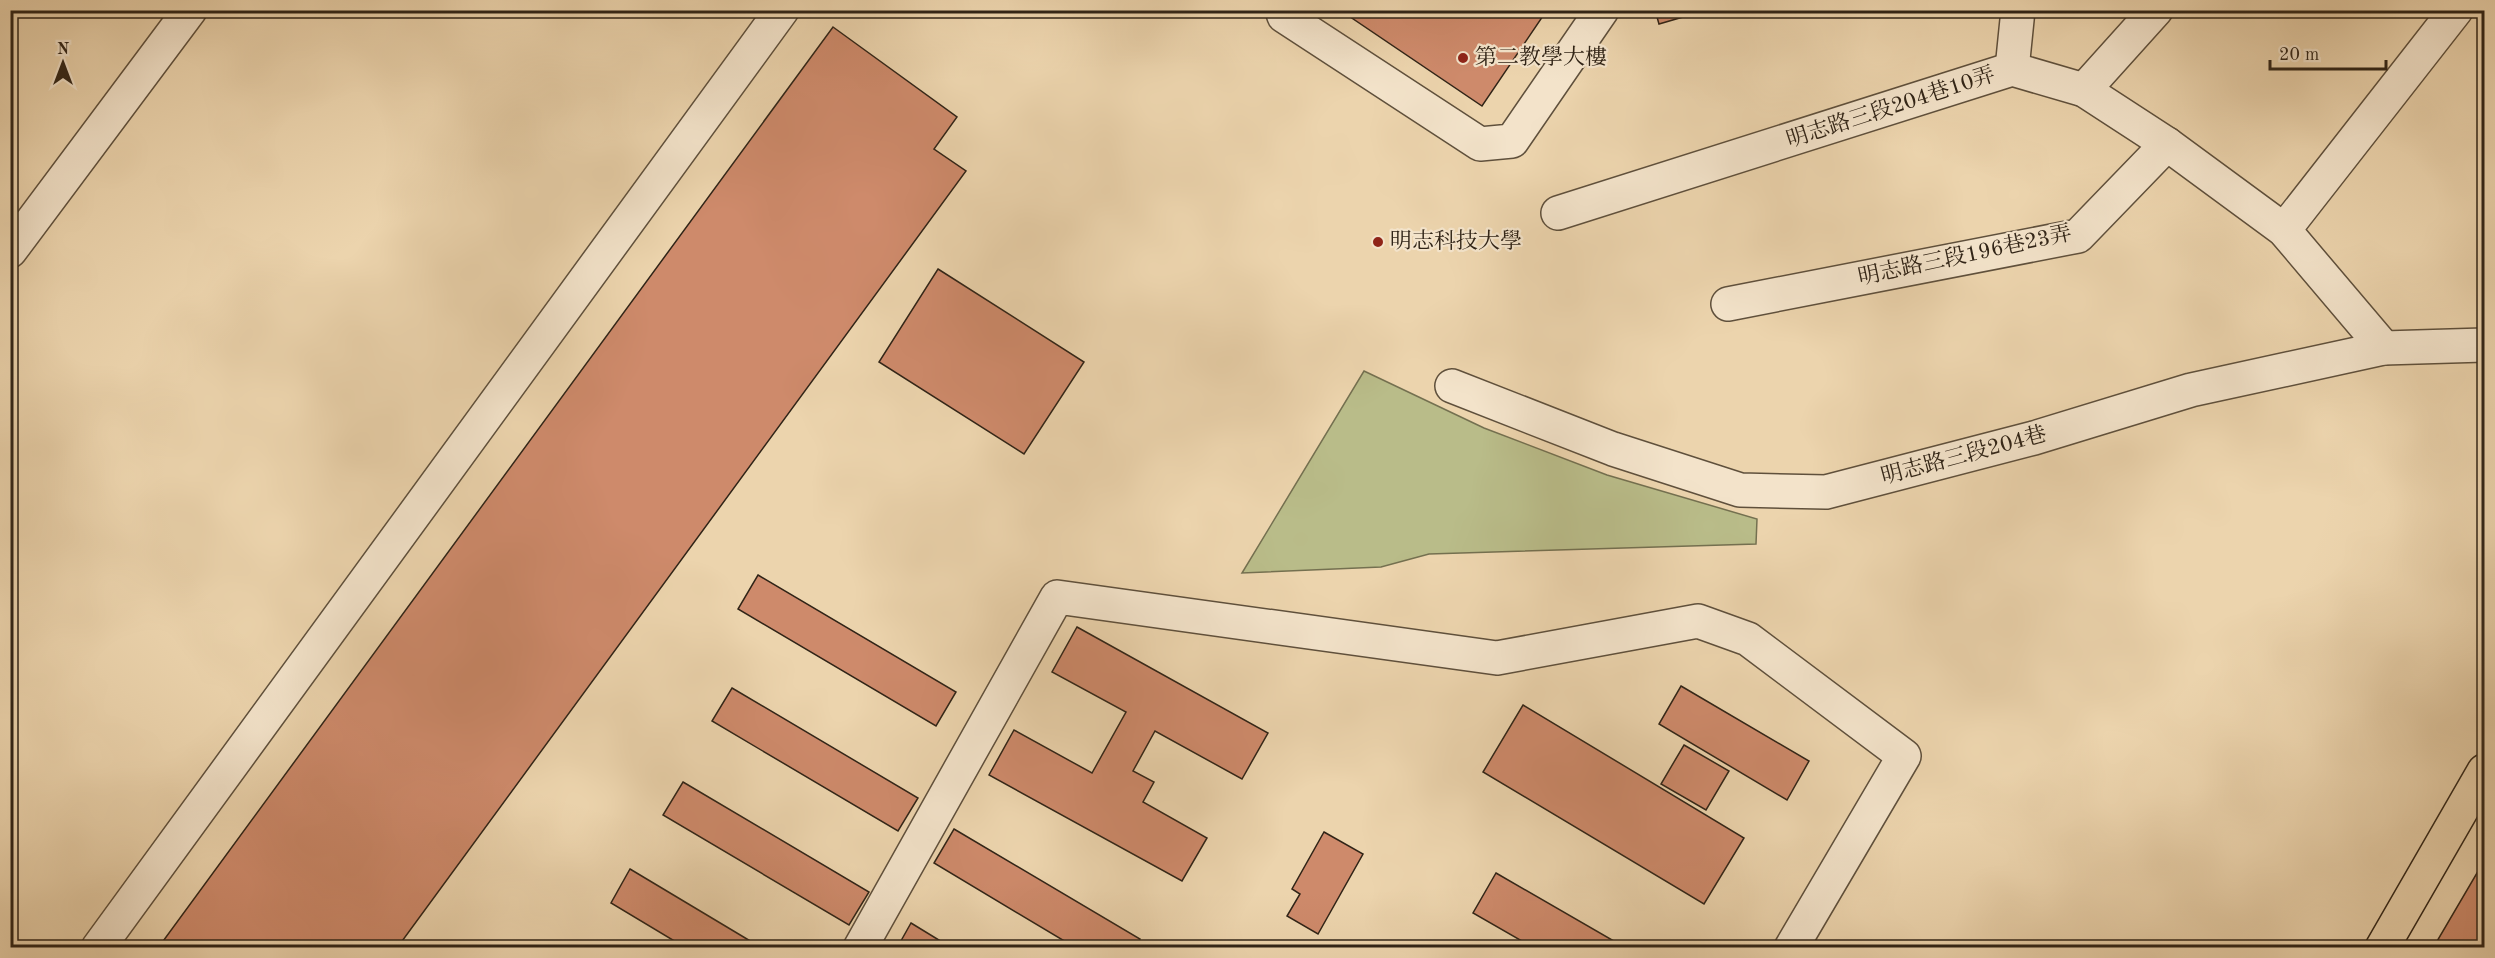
<svg xmlns="http://www.w3.org/2000/svg" width="2495" height="958" font-family="'Old Standard TT','Noto Serif TC',serif">
  <rect width="100%" height="100%" fill="#ecd4ad"/>
  <filter id="stains"><feTurbulence type="fractalNoise" baseFrequency=".00333" numOctaves="4"/><feColorMatrix values="0 0 0 0 .2 0 0 0 0 .09 0 0 0 0 .02 0 0 0 .5 -.17"/></filter>
  <radialGradient id="worn" r=".72"><stop offset=".6" stop-color="#630" stop-opacity="0"/><stop offset="1" stop-color="#630" stop-opacity=".3"/></radialGradient>
  <path fill="#b9bc89" stroke="#747050" stroke-width="1.5" d="M 1364,371 L 1484,428 L 1607,475 L 1757,519 L 1756,544 L 1429,554 L 1381,567 L 1242,573 Z"/>
  <g fill="#ce8a6b" stroke="#302417" stroke-width="1.5">
    <path d="M 1340,10 L 1547,10 L 1482,106 Z"/>
    <path d="M 1655,10 L 1707,10 L 1659,24 Z"/>
    <path d="M 833,27 L 957,117 L 934,149 L 966,171 L 397,948 L 158,948 Z"/>
    <path d="M 938,269 L 1084,362 L 1024,454 L 879,362 Z"/>
    <path d="M 758,575 L 956,692 L 936,726 L 738,609 Z"/>
    <path d="M 1077,627 L 1268,733 L 1242,779 L 1155,731 L 1133,771 L 1154,782 L 1143,802 L 1207,838 L 1182,881 L 989,775 L 1014,730 L 1092,773 L 1126,712 L 1052,672 Z"/>
    <path d="M 1681,686 L 1809,761 L 1787,800 L 1659,724 Z"/>
    <path d="M 732,688 L 918,798 L 898,831 L 712,721 Z"/>
    <path d="M 1523,705 L 1744,838 L 1704,904 L 1483,772 Z"/>
    <path d="M 1684,745 L 1729,771 L 1706,810 L 1661,784 Z"/>
    <path d="M 683,782 L 869,892 L 849,925 L 663,815 Z"/>
    <path d="M 954,829 L 1140,939 L 1135,948 L 1076,948 L 934,863 Z"/>
    <path d="M 1324,832 L 1363,854 L 1318,934 L 1287,916 L 1300,894 L 1292,889 Z"/>
    <path d="M 2484,861 L 2484,948 L 2433,948 Z"/>
    <path d="M 630,869 L 762,948 L 686,948 L 611,903 Z"/>
    <path d="M 1496,873 L 1626,948 L 1534,948 L 1473,913 Z"/>
    <path d="M 911,923 L 952,948 L 897,948 Z"/>
  </g>
  <g fill="none" stroke-linecap="round" stroke-linejoin="round">
    <defs>
      <g id="minor">
        <path d="M 1282,10 L 1284,16 L 1480,144 L 1512,141 L 1602,10"/>
        <path d="M 2012,69 L 2018,10"/>
        <path d="M 2084,90 L 2156,10"/>
        <path d="M 1558,213 L 2012,69 L 2084,90 L 2167,144 L 2284,230 L 2384,348"/>
        <path d="M 2284,230 L 2456,10"/>
        <path d="M 10,251 L 190,10"/>
        <path d="M 1728,304 L 2078,236 L 2167,144"/>
        <path d="M 1452,386 L 1613,449 L 1740,490 L 1826,492 L 2034,438 L 2191,390 L 2384,348 L 2484,345"/>
        <path d="M 98,948 L 782,10"/>
        <path d="M 860,948 L 1057,597 L 1497,658 L 1698,621 L 1748,639 L 1904,756 L 1791,948"/>
      </g>
      <path id="major" d="M 2382,948 L 2484,771"/>
    </defs>
    <use href="#minor" stroke="#5f503c" stroke-width="36"/>
    <use href="#major" stroke="#302417" stroke-width="36"/>
    <use href="#minor" stroke="#f3e3ca" stroke-width="33"/>
    <use href="#major" stroke="#ecd4ad" stroke-width="33"/>
  </g>
  <g fill="#8f2418" stroke="#f3e3ca" stroke-width="2">
    <circle cx="1463" cy="58" r="6"/>
    <circle cx="1378" cy="242" r="6"/>
  </g>
  <g text-anchor="middle" dominant-baseline="central" stroke-width="4.5" stroke-linejoin="round" paint-order="stroke">
    <g font-size="22" fill="#302417" stroke="#f3e3ca" text-anchor="start">
      <text x="1475" y="58">第二教學大樓</text>
      <text x="1390" y="242">明志科技大學</text>
    </g>
    <g font-size="22" fill="#302417" stroke="#f3e3ca">
      <text transform="translate(1891 108) rotate(-18)">明志路三段204巷10弄</text>
      <text transform="translate(1965 256) rotate(-12)">明志路三段196巷23弄</text>
      <text transform="translate(1964 456) rotate(-15)">明志路三段204巷</text>
    </g>
  </g>
  <rect width="2495" height="958" fill="none" stroke="#ecd4ad" stroke-width="36"/>
  <rect x="12" y="12" width="2471" height="934" fill="none" stroke="#302417" stroke-width="3"/>
  <rect x="18" y="18" width="2459" height="922" fill="none" stroke="#302417" stroke-width="1.5"/>
  <g transform="translate(63 63)" stroke="#f3e3ca" stroke-width="4.5" paint-order="stroke">
  <path d="M0-4.5L10 22L0 15L-10 22Z" fill="#302417"/>
  <text y="-9" font-size="16" font-weight="bold" text-anchor="middle" fill="#302417">N</text>
  </g>
  <path d="M2270 60v9h116v-9" fill="none" stroke="#302417" stroke-width="3"/>
  <text x="2279" y="60" font-size="18" fill="#302417" stroke="#f3e3ca" stroke-width="4.5" paint-order="stroke">20 m</text>
  <rect width="100%" height="100%" filter="url(#stains)"/>
  <rect width="100%" height="100%" fill="url(#worn)"/>
</svg>
